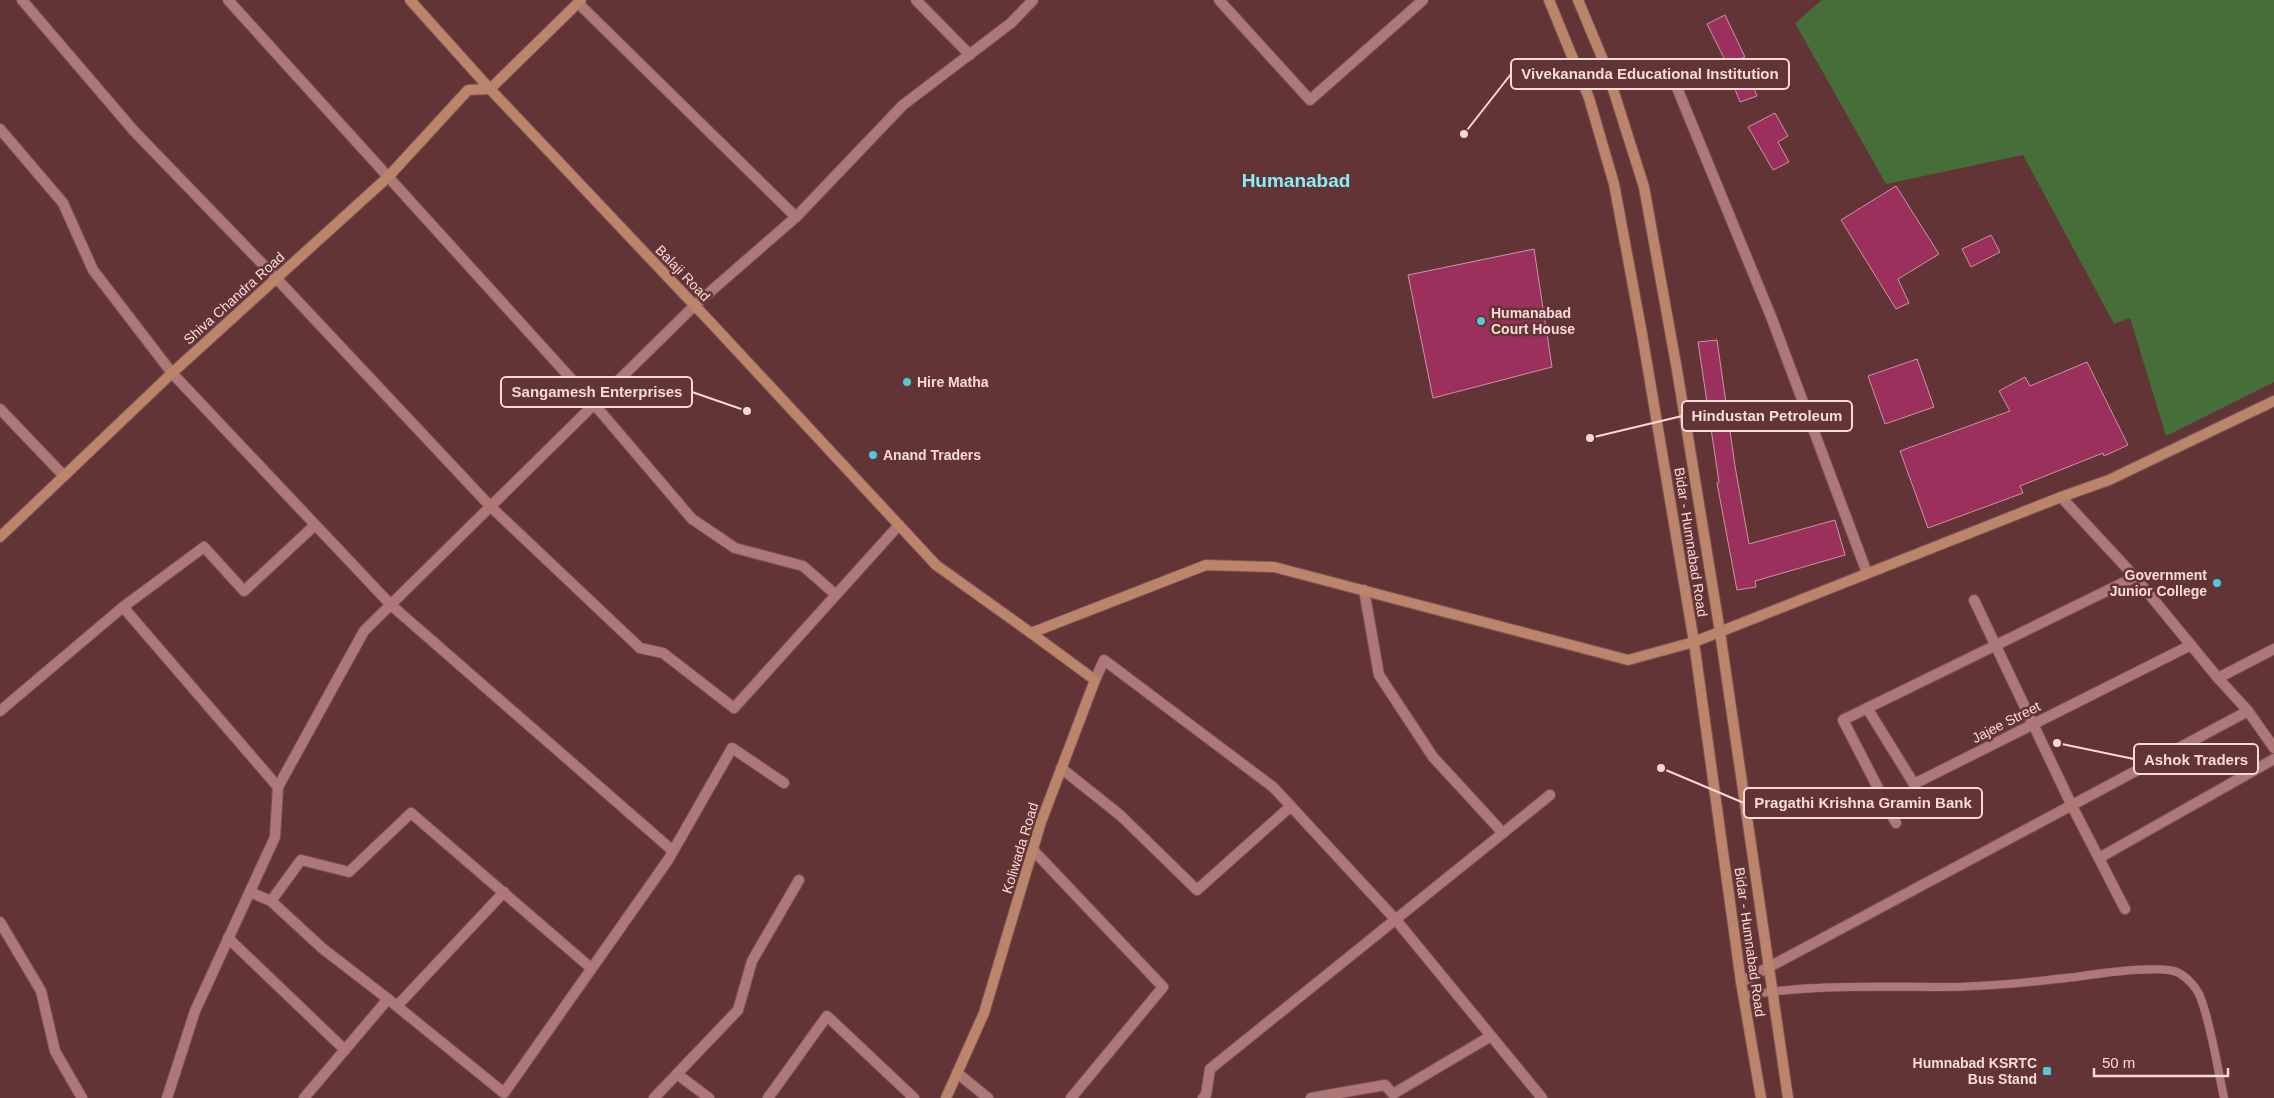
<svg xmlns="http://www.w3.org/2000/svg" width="2274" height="1098" font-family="Arial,sans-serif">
  <rect width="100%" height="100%" fill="#633435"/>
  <path fill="#456e39" d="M 1822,0 L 2274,0 L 2274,382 L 2166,436 L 2130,318 L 2114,324 L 2023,155 L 1886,184 L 1795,23 Z"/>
  <g fill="#9b305d" stroke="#ca95a5">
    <path d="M 1725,15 L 1745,57 L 1742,58 L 1757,96 L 1740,102 L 1731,79 L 1734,78 L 1707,24 Z"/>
    <path d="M 1775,113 L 1788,136 L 1778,142 L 1789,162 L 1773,170 L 1748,127 Z"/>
    <path d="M 1896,186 L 1939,254 L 1898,279 L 1909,303 L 1896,309 L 1841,220 Z"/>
    <path d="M 1991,235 L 2000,252 L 1971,267 L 1962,249 Z"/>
    <path d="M 1534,249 L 1552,367 L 1433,398 L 1408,275 Z"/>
    <path d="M 1717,340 L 1735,466 L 1749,544 L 1835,520 L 1845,555 L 1755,581 L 1756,587 L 1737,590 L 1717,483 L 1719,482 L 1698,342 Z"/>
    <path d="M 1917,359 L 1934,407 L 1885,424 L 1868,376 Z"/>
    <path d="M 2087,362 L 2128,445 L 2104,456 L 2103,453 L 2020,486 L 2023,493 L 1928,528 L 1900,451 L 2010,411 L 1999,391 L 2025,377 L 2030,386 Z"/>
  </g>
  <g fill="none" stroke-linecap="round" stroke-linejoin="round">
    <defs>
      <path id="lane" d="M 1743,996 C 1809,984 1876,987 1943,987 C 1987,987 2031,982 2075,977 C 2095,974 2163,964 2179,973 C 2188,978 2198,989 2201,999 C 2212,1029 2217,1066 2224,1098"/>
      <g id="street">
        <path d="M 22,0 L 134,131 L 276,278 L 491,507 L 640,648 L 663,653 L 734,708 L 899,525"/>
        <path d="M 228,0 L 594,404 L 692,519 L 735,548 L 803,566 L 835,594"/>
        <path d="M 916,0 L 970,55"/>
        <path d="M 1219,0 L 1310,100 L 1423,0"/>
        <path d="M 578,3 L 796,217"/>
        <path d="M 1606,67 L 1675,83 L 1772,319 L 1867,573"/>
        <path d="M 0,129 L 63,203 L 93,270 L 172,373 L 391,605 L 673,851"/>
        <path d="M 0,409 L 64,476"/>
        <path d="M 2061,497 L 2135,577 L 2218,678 L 2274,649"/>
        <path d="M 1364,590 L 1379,675 L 1433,757 L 1503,833"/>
        <path d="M 1974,600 L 2072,806 L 2125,909"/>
        <path d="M 123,607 L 204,547 L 244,591 L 315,525"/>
        <path d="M 1095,680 L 1104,660 L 1273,787 L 1396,920 L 1542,1098"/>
        <path d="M 1867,708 L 1914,784 L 2191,645"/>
        <path d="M 0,711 L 123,607 L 278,787"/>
        <path d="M 2248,711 L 2274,748"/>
        <path d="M 1061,768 L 1120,815 L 1197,890 L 1291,806"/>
        <path d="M 1896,823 L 1843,720 L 2135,577"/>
        <path d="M 1033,850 L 1163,987 L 1071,1098"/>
        <path d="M 2099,858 L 2274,759"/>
        <path d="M 250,892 L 271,901 L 301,860 L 349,872 L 411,813 L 591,968"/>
        <path d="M 271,901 L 322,948 L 388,999"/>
        <path d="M 0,922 L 41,991 L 55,1051 L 82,1098"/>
        <path d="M 228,938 L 345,1050"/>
        <path d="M 1741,982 L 2248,711 L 2218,678"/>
        <path d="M 397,1006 L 504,892"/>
        <path d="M 957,1073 L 988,1098"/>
        <path d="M 677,1074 L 709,1098"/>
        <path d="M 167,1098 L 195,1011 L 275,837 L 278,787 L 364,631 L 695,305 L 796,217 L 903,105 L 1011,23 L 1033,0"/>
        <path d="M 304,1098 L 388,999 L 504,1093 L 668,860 L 732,748 L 784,783"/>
        <path d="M 654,1098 L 738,1010 L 752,961 L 799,880"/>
        <path d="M 768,1098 L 827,1016 L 914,1098"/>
        <path d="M 1203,1098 L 1206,1095 L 1210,1069 L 1550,795"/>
        <path d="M 1311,1098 L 1385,1085 L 1393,1094 L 1491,1036"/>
      </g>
      <g id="secondary">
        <path d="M 410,0 L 490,89 L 715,327 L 936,565 L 1031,633 L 1206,565 L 1274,567 L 1628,660 L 1694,642 L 2061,497 L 2109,480 L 2274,401"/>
        <path d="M 1549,0 L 1589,98 L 1614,184 L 1642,334 L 1694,642 L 1741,982 L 1761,1098"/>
        <path d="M 1578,0 L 1606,67 L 1644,187 L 1677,370 L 1720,632 L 1788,1098"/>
        <path d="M 0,537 L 172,373 L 388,177 L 468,90 L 490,89 L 581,0"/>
        <path d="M 946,1098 L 984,1013 L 1041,822 L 1095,680 L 1031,633"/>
      </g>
    </defs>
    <use href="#lane" stroke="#7b5455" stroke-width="9"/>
    <use href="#street" stroke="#7b5455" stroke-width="12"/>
    <use href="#secondary" stroke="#7b5455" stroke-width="12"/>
    <use href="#lane" stroke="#ae7878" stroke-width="8"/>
    <use href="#street" stroke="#ae7878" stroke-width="10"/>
    <use href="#secondary" stroke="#ba856a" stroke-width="10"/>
  </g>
  <g fill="#51ccd1" stroke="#633435" stroke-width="2">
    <circle cx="1481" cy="321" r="5"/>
    <circle cx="907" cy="382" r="5"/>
    <circle cx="873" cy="455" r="5"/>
    <circle cx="2217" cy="583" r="5"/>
    <rect x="2042" y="1066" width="10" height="10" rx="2.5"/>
  </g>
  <g text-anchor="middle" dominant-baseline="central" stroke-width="5" stroke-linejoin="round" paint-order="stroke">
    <g font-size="14" fill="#f8dad9" stroke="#633435">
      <text transform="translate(683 273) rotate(46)">Balaji Road</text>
      <text transform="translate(234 298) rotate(-42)">Shiva Chandra Road</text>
      <text transform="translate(1691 542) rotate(81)">Bidar - Humnabad Road</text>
      <text transform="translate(2006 722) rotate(-27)">Jajee Street</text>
      <text transform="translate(1020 848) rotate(-73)">Koliwada Road</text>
      <text transform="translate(1750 942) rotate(82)">Bidar - Humnabad Road</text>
    </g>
    <g font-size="14" font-weight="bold" fill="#f8dad9" stroke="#633435" text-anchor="start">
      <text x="1491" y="313">Humanabad<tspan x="1491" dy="16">Court House</tspan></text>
      <text x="917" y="382">Hire Matha</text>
      <text x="883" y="455">Anand Traders</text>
      <text x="2207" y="575" text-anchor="end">Government<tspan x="2207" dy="16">Junior College</tspan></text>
      <text x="2037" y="1063" text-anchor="end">Humnabad KSRTC<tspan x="2037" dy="16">Bus Stand</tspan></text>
    </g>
    <g font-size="19" font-weight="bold" fill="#85f0f4" stroke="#633435">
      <text x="1296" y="180">Humanabad</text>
    </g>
  </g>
  <path fill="none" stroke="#f8dad9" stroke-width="2" d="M1464 134L1511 74M747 411L692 392M1590 438L1682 416M2057 743L2134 759M1661 768L1744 803"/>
  <g fill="#f8dad9" stroke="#633435" stroke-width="2">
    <circle cx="1464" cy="134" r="5"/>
    <circle cx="747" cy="411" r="5"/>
    <circle cx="1590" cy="438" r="5"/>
    <circle cx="2057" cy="743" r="5"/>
    <circle cx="1661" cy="768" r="5"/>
  </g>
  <g fill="#633435" stroke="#f8dad9" stroke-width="2">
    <rect x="1511" y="59" width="278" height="30" rx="5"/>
    <rect x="501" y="377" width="191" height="30" rx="5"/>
    <rect x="1682" y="401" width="170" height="30" rx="5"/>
    <rect x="2134" y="744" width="124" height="30" rx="5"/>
    <rect x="1744" y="788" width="238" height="30" rx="5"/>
  </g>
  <g font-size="15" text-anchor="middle" font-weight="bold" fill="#f8dad9">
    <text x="1650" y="79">Vivekananda Educational Institution</text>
    <text x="597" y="397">Sangamesh Enterprises</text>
    <text x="1767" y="421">Hindustan Petroleum</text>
    <text x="2196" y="765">Ashok Traders</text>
    <text x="1863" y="808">Pragathi Krishna Gramin Bank</text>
  </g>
  <path d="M2094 1068v8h134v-8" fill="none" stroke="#f8dad9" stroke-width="2.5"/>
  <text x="2102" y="1068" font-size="15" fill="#f8dad9" stroke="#633435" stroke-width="4" paint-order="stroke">50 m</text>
</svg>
